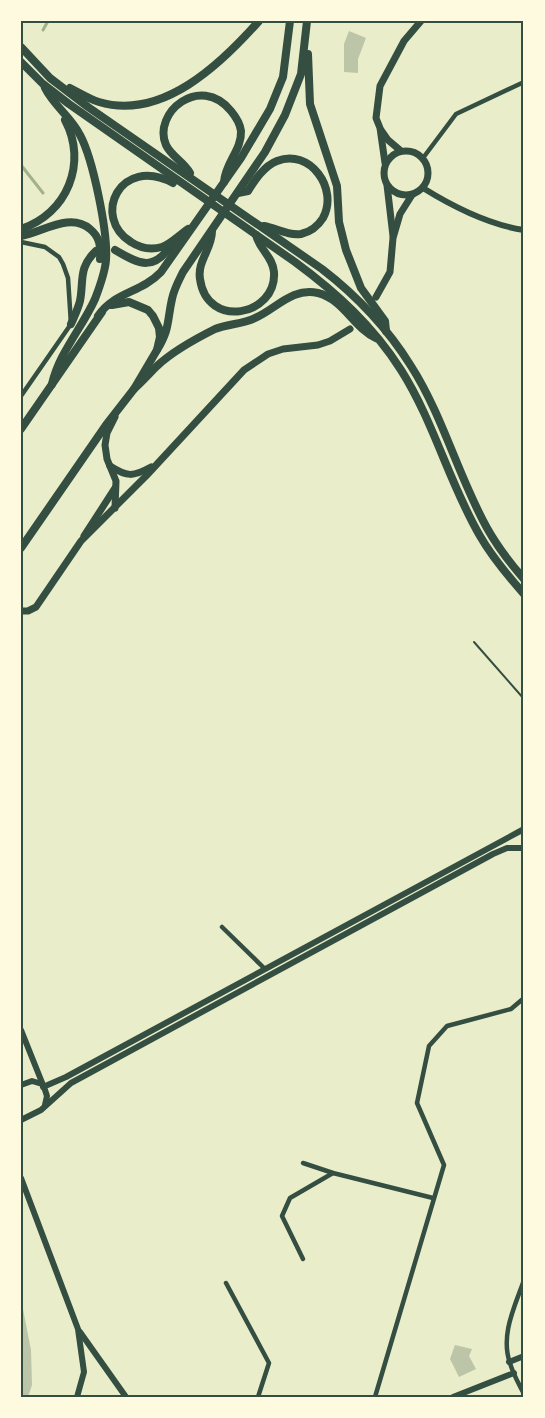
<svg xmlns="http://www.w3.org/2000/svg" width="545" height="1418" font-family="'PT Sans Narrow',sans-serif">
  <rect width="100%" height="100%" fill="#e9edc9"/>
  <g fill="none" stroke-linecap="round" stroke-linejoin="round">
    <g stroke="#a3b18a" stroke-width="3">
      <path d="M 43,30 L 48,21"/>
      <path d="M 21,165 L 43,193"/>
    </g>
  </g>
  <g fill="#bcc5a7">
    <path d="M 349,31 L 366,38 L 358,59 L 358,73 L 344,72 L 344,44 Z"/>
    <path d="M 22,1304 L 31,1350 L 32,1385 L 28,1397 L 21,1397 Z"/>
    <path d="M 455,1345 L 472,1349 L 469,1356 L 476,1369 L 459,1377 L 450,1359 Z"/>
  </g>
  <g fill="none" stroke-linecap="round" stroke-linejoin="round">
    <path stroke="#344e41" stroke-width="2" d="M 474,642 L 524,699"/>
    <g stroke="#344e41" stroke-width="4.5">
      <path d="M 423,158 L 456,114 L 524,82"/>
      <path d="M 21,242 L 45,247 L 59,257 L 63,264 L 68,278 L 71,324 L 21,396"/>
      <path d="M 222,927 L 265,969"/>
      <path d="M 303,1163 L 333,1173 L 433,1198"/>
      <path d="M 303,1259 L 282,1216 L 290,1198 L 333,1173"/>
      <path d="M 524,1280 C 515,1306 500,1335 510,1363 C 513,1374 519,1384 524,1394"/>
      <path d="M 226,1283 L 269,1363 L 258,1397"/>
      <path d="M 375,1397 L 444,1165 L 417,1103 L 429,1046 L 447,1026 L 511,1009 L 524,998"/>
    </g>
    <g stroke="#344e41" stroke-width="6">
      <path d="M 423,188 C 452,206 490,225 524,230"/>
      <path d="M 21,1030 L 45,1090 L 47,1096 L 45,1105"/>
      <path d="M 21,1085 L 32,1081 L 42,1084"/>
      <path d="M 43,1087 L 66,1077 L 524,829"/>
      <path d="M 21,1120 L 41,1110 L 71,1083 L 493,854 L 507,848 L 523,848"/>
      <path d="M 21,1178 L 78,1329 L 84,1372 L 77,1397"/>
      <path d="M 80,1332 L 126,1397"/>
      <path d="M 509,1362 L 524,1356"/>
      <path d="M 453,1397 L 514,1373"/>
    </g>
    <g stroke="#344e41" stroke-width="7">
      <path d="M 381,130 L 388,140 L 401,151"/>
      <circle cx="406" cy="173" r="22"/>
      <path d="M 385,163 L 380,128 L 376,118 L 380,86 L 404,41 L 421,21"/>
      <path d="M 387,185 L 393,236"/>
      <path d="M 376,297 L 390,272 L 393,238 L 400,214 L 412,195"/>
      <path d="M 110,466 C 127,477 133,477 151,467"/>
      <path d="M 115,508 L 116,481 L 107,459 L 105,445 L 107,433 L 115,417"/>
      <path d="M 84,536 L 115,488"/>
      <path d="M 21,611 L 28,611 L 36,607 L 81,541 L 146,476 L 244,370 L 268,354 L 283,349 L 318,345 L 330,341 L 350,329"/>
    </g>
    <g stroke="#344e41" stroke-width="8">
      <path d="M 21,429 L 102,312"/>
      <path d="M 21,548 L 106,425 L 134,389 L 157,350 L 160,337 L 159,328 L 153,316 L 148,310 L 129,302 L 112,305"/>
    </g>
    <g stroke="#344e41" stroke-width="8">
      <path d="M 21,47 L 50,78 L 88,107 L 322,269 C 357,296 388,329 411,366 C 443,416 458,476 487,528 C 497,546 510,563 524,579"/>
      <path d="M 308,54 L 310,104 L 337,186 L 339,222 L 346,250 L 361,288 L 385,321 L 386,331"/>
      <path d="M 21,62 L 43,84 L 69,104 L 295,262 C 337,293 373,326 401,370 C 434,422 449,483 480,536 C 492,557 508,576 524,594"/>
      <path d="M 45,88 C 54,106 71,117 80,135 C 93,159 108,232 106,260 C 105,273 100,286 95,299 C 82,328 59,353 52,384"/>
      <path d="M 70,88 C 80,93 89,99 99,102 C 162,121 221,64 259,21"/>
      <path d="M 190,173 C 184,162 171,156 166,145 C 152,113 200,73 231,111 C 236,117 240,123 241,131 C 242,150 225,163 224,182"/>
      <path d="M 173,183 C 120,155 91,217 131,242 C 140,248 151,250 162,247 C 172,243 179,235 188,229"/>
      <path d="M 238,193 L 248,191 C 255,180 264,166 277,161 C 310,148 339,189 323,218 C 318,226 310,232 301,234 C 288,236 276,228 264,226"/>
      <path d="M 21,229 C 67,214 88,163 65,120"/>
      <path d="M 212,231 C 212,249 197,261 200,279 C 207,330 277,316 274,272 C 273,257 259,249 256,235"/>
      <path d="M 21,236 C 43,232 70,212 90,229 C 100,237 101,247 100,259"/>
      <path d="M 115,250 C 140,265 155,272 173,242"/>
      <path d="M 98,316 C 114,292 141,293 161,272 L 241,158 L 270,109 L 283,77 L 290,21"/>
      <path d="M 71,324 C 74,317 78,309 80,301 C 84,280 78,268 96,251"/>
      <path d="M 157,350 C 170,329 167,321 172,299 C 174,289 179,280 183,272 L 265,152 L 285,115 L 301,74 L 307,21"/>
      <path d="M 134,389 C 142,382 149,374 157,366 C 173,351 195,339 215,329 C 228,324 243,324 255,318 C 276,309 292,287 318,293 C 343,299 354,328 376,338"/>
    </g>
  </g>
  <rect width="545" height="1418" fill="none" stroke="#fefae0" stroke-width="45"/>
  <rect x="22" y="22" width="500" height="1374" fill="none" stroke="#344e41" stroke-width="2"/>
</svg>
